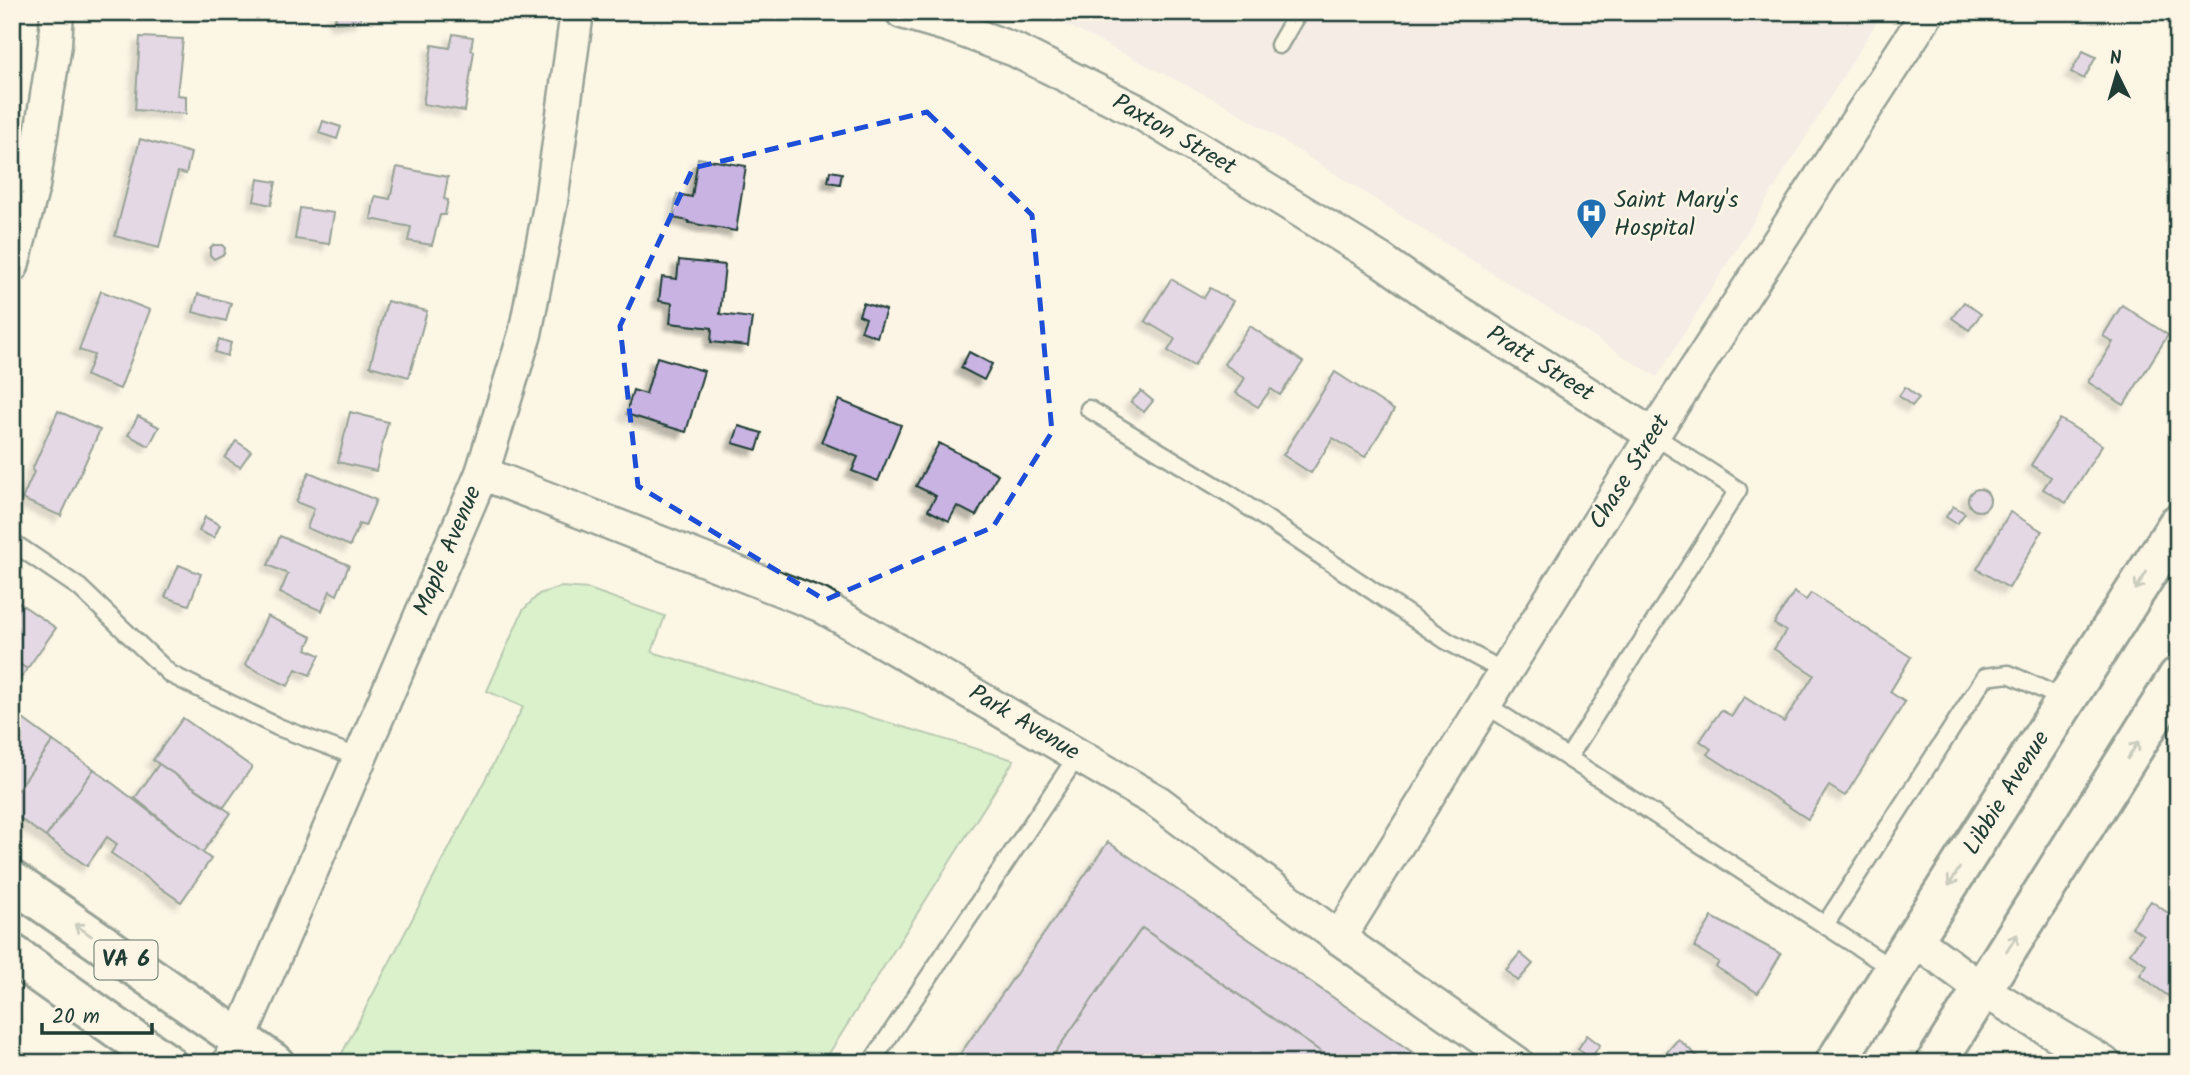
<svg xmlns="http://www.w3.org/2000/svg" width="2190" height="1075" font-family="Kalam,sans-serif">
  <defs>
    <filter id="shadow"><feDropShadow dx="-6" dy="6" stdDeviation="2" flood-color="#0004"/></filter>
  </defs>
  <rect width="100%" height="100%" fill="#fcf5e5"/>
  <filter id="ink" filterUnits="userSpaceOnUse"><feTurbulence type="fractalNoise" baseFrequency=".0143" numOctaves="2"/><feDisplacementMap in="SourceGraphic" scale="14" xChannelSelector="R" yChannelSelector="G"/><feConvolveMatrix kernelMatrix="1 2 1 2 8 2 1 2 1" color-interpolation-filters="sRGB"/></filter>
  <g filter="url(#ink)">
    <path fill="#ece1e4" d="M 1041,12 L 1883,12 L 1657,377 L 1226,105 Z"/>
    <path fill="#b3eaad" stroke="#699470" stroke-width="2" d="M 561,587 L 589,589 L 665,616 L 652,652 L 1014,760 L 823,1063 L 341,1063 L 338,1061 L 523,707 L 487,691 L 523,610 L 539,594 Z"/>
    <g fill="#c8b3e3" stroke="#1f3d34" stroke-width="2" filter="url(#shadow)">
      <path d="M 335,12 L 360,12 L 361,21 L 336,23 Z"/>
      <path d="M 453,34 L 473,37 L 471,50 L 474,51 L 465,111 L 423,104 L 432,45 L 450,48 Z"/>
      <path d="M 140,37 L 183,39 L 177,95 L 186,96 L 186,114 L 135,110 Z"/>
      <path d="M 2083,51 L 2096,57 L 2084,79 L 2071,72 Z"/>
      <path d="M 323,121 L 341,127 L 337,139 L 319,133 Z"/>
      <path d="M 140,139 L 191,153 L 186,174 L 178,172 L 159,248 L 115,236 Z"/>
      <path d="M 698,158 L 746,166 L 736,231 L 689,223 L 689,221 L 673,218 L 677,194 L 692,197 Z"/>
      <path d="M 397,167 L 448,177 L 444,199 L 448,200 L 445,215 L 440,215 L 432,245 L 408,241 L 411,227 L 371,219 L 375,196 L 390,199 Z"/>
      <path d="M 830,171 L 842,173 L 840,184 L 828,182 Z"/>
      <path d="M 258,179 L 276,182 L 271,205 L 254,201 Z"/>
      <path d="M 300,208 L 334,213 L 329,244 L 295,239 Z"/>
      <path d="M 214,245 L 222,245 L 225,248 L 224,254 L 214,259 L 210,255 L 210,248 Z"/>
      <path d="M 679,260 L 725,265 L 720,314 L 752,318 L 748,346 L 711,342 L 712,328 L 670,323 L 672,303 L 659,301 L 662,277 L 677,279 Z"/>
      <path d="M 1171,279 L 1204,298 L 1210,288 L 1233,301 L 1194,366 L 1168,351 L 1175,339 L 1145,321 Z"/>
      <path d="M 101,291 L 150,310 L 120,389 L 86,376 L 94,355 L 79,350 Z"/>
      <path d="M 198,294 L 231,303 L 226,321 L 193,312 Z"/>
      <path d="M 387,301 L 427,311 L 409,377 L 370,366 Z"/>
      <path d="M 1964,302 L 1981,314 L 1969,330 L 1952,318 Z"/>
      <path d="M 863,303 L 886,310 L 877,337 L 861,331 L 866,318 L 859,315 Z"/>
      <path d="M 2122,305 L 2168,335 L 2124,405 L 2088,382 L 2113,342 L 2103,336 Z"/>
      <path d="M 1250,326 L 1303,362 L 1280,395 L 1271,389 L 1258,407 L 1236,393 L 1245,378 L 1224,364 Z"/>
      <path d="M 219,339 L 231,343 L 227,356 L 215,352 Z"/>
      <path d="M 969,352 L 992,364 L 984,380 L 961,368 Z"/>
      <path d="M 657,357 L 704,371 L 686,432 L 626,414 L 633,390 L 646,394 Z"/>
      <path d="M 1335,372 L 1394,410 L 1365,457 L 1333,438 L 1311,473 L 1283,455 Z"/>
      <path d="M 1905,387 L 1919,398 L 1912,406 L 1899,396 Z"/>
      <path d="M 1141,391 L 1153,401 L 1144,412 L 1131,402 Z"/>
      <path d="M 839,400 L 901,425 L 878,481 L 852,471 L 858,457 L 821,442 Z"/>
      <path d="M 58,411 L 100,430 L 61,516 L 22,499 L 34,472 L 32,470 Z"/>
      <path d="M 350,412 L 388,422 L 376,471 L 338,462 Z"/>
      <path d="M 138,416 L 159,427 L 149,446 L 128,435 Z"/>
      <path d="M 2060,419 L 2102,445 L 2066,503 L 2043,489 L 2051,477 L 2031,465 Z"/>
      <path d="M 739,426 L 762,433 L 757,450 L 733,443 Z"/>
      <path d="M 236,441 L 251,451 L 240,467 L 225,458 Z"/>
      <path d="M 939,443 L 998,474 L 976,516 L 957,506 L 949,521 L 928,510 L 936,496 L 916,486 Z"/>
      <path d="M 309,472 L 376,500 L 365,526 L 359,524 L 350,546 L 307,528 L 314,509 L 296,502 Z"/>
      <circle cx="1979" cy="500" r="11"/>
      <path d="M 1953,506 L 1965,513 L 1957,524 L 1946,517 Z"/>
      <path d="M 2010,512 L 2042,531 L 2009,588 L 1977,569 Z"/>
      <path d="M 205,517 L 220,525 L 214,538 L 199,531 Z"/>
      <path d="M 280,536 L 349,565 L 337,595 L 330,591 L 322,611 L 280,593 L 288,574 L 268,565 Z"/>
      <path d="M 179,565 L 201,574 L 189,605 L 165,597 Z"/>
      <path d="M 1794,592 L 1806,600 L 1811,593 L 1911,657 L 1890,692 L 1905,702 L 1845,796 L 1829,786 L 1808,819 L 1707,754 L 1711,749 L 1700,741 L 1721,710 L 1732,716 L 1744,697 L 1784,722 L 1814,675 L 1774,649 L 1786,631 L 1774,624 Z"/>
      <path d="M 12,598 L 56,628 L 27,669 L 12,659 Z"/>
      <path d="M 267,616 L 312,637 L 306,649 L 320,655 L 310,675 L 296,669 L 288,686 L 245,665 Z"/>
      <path d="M 12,659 L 27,669 L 12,690 Z"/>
      <path d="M 12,711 L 53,741 L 12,798 Z"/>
      <path d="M 183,718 L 252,767 L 224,807 L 153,760 Z"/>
      <path d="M 53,741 L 94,769 L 46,837 L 12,813 L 12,798 Z"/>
      <path d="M 159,764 L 231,813 L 202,853 L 135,798 Z"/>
      <path d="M 94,769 L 211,859 L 181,902 L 111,853 L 117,844 L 107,837 L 87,866 L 46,837 Z"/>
      <path d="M 1108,842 L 1428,1063 L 1337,1063 L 1142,928 L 1048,1063 L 954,1063 Z"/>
      <path d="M 2151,901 L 2178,920 L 2178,982 L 2168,996 L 2140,975 L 2147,965 L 2130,953 L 2143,935 L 2132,927 Z"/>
      <path d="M 1712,917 L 1781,954 L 1758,993 L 1716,967 L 1719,962 L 1694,947 Z"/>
      <path d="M 1142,928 L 1337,1063 L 1048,1063 Z"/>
      <path d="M 1520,953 L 1533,964 L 1518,981 L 1506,970 Z"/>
      <path d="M 1587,1035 L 1600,1045 L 1591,1058 L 1578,1049 Z"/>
      <path d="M 1678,1039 L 1705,1063 L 1658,1063 Z"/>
    </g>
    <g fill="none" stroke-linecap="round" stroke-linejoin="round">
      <defs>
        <g id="service">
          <path d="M 1279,45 L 1298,12"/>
          <path d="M 1089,409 L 1231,495 L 1447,641 L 1505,672"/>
          <path d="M 12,542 L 80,588 L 170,674 L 278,727 L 360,758"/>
          <path d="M 1485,704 L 1894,970"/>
          <path d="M 1568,758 L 1738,490 L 1653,435"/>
          <path d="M 1825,925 L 1985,677 L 2009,674 L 2066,700"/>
          <path d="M 871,1063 L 1078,755"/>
        </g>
        <g id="minor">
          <path d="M 902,12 L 950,26 L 1015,50 L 1141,113 L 1381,260 L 1428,293 L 1653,435"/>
          <path d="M 12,266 L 33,186 L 55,44 L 57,12"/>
          <path d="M 482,473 L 820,605 L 1158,802 L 1339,938 L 1517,1063"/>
          <path d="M 1339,938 L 1653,435 L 1928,12"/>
          <path d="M 1914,939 L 1983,990 L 2104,1063"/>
          <path d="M 229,1063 L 482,473 L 525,334 L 551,201 L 577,12"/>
        </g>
        <g id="secondary">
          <path d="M 1835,1063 L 2178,524"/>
          <path d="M 1936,1063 L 2178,677"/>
        </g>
        <g id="primary">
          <path d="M 12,881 L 274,1063"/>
          <path d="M 12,954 L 166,1063"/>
        </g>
      </defs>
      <use href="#service" stroke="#1f3d34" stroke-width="21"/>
      <use href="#minor" stroke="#1f3d34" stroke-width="37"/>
      <use href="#secondary" stroke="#1f3d34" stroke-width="44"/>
      <use href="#primary" stroke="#1f3d34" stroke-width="44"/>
      <use href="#service" stroke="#fcf5e5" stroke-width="16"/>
      <use href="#minor" stroke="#fcf5e5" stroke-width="32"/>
      <use href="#secondary" stroke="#fcf5e5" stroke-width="38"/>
      <use href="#primary" stroke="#fcf5e5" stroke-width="38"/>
    </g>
    <defs><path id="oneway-shaft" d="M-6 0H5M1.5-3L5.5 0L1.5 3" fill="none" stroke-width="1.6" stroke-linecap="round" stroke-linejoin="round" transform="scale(1.75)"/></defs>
    <g stroke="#8e998c">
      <use href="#oneway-shaft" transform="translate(2141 581) rotate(122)"/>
      <use href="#oneway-shaft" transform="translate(2133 750) rotate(-58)"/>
      <use href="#oneway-shaft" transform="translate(1954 877) rotate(122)"/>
      <use href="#oneway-shaft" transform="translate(83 930) rotate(-145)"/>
      <use href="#oneway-shaft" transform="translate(2012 943) rotate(-58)"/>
    </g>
  </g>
  <path d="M0 0H2190V1075H0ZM 927,112 L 1032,215 L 1052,432 L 993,527 L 825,600 L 638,486 L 620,326 L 693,168 Z" fill="#fcf5e5" fill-opacity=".55" fill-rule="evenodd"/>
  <path fill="none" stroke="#1d4ed8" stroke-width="5" stroke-dasharray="14 9" stroke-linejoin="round" d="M 927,112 L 1032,215 L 1052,432 L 993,527 L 825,600 L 638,486 L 620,326 L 693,168 Z"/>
  <defs>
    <symbol id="hospital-pin" viewBox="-11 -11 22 30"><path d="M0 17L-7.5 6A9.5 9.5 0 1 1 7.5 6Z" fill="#1f6fb2" stroke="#fcf5e5"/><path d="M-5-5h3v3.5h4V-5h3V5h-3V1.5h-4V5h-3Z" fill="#fff"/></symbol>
  </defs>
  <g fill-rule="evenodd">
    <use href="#hospital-pin" x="1574" y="196" width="35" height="47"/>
  </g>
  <g text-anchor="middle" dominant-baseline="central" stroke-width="5" stroke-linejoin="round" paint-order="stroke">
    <rect fill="#fcf5e5" stroke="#617469" stroke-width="2" x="94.5" y="940.5" width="63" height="39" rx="5"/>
    <g font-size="23" font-weight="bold" fill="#1f3d34">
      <text x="126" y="960">VA 6</text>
    </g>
    <g font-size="24" fill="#1f3d34" stroke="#fcf5e5">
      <text transform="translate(1174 135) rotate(30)">Paxton Street</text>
      <text transform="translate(1540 364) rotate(32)">Pratt Street</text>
      <text transform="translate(1630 472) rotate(-58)">Chase Street</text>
      <text transform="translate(448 551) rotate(-67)">Maple Avenue</text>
      <text transform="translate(1024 723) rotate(31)">Park Avenue</text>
      <text transform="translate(2007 793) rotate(-58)">Libbie Avenue</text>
    </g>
    <g font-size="24" fill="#1f3d34" stroke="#fcf5e5" text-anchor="start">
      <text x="1614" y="200">Saint Mary's<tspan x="1614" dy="28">Hospital</tspan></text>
    </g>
  </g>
  <rect width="2190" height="1075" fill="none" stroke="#fcf5e5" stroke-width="42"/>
  <rect x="21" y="21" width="2148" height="1033" fill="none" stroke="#1f3d34" stroke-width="2.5" filter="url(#ink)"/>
  <g transform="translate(2117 74) rotate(355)" stroke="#fcf5e5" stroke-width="5" paint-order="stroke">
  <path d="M0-5L12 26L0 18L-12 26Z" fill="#1f3d34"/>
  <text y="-10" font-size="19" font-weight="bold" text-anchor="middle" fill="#1f3d34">N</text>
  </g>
  <path d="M42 1023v10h110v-10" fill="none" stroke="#1f3d34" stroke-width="3.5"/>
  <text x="52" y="1023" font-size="21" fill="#1f3d34" stroke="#fcf5e5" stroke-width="5" paint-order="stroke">20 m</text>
</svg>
